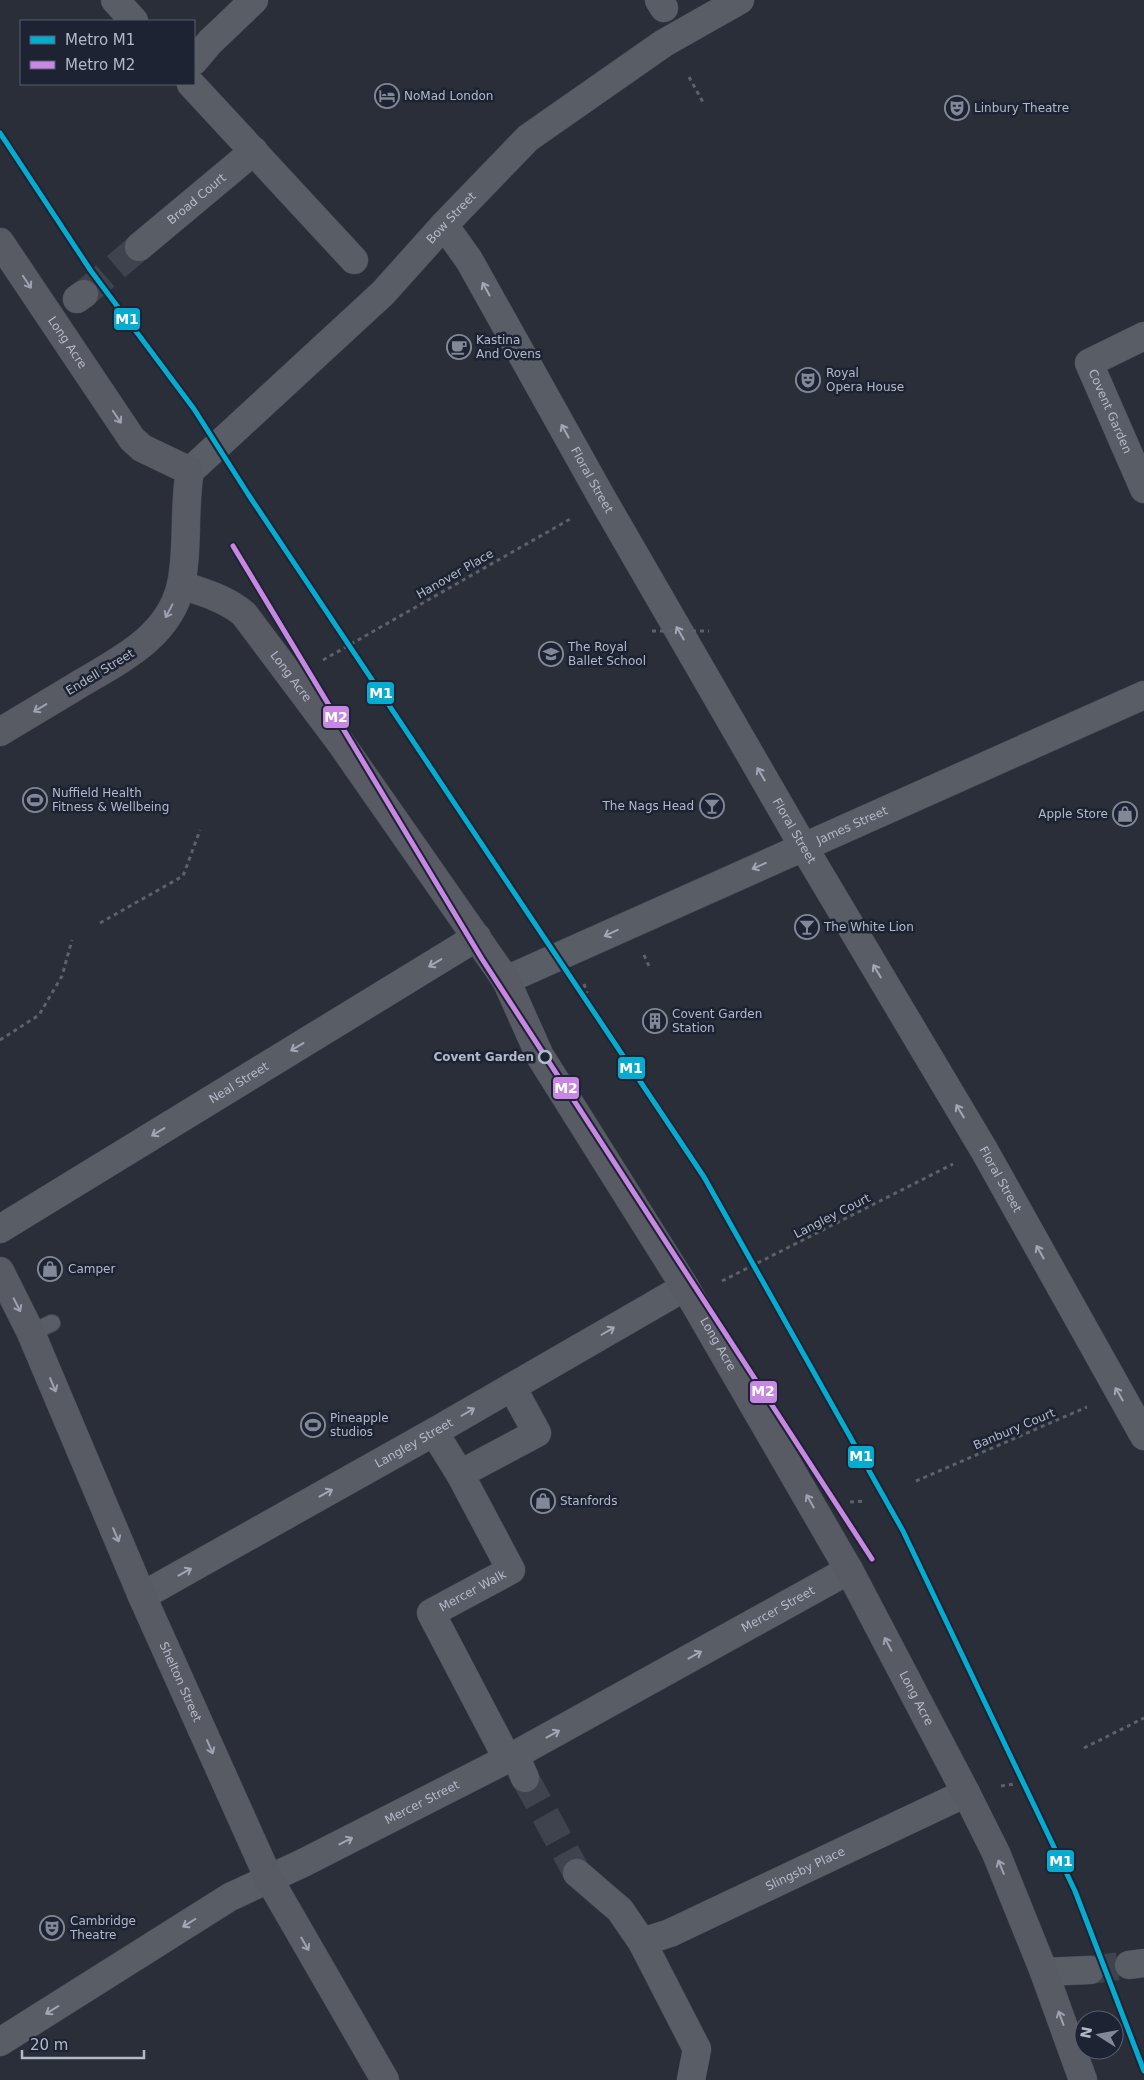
<svg xmlns="http://www.w3.org/2000/svg" width="1144" height="2080" font-family="'DejaVu Sans',sans-serif">
  <rect width="100%" height="100%" fill="#292e38"/>
  <g fill="none" stroke-linecap="round" stroke-linejoin="round">
    <g stroke="#3e434e" stroke-width="28" stroke-dasharray="28 14" stroke-linecap="butt">
      <path d="M 84,294 L 139,247"/>
      <path d="M 525,1778 L 577,1873"/>
      <path d="M 1090,1970 L 1129,1965"/>
    </g>
    <defs>
      <path id="lane" d="M 31,1333 L 52,1323"/>
      <g id="street">
        <path d="M 115,0 L 134,21"/>
        <path d="M 659,0 L 664,8"/>
        <path d="M 194,61 L 210,42 L 254,0"/>
        <path d="M 191,84 L 354,260"/>
        <path id="s1" d="M 444,225 L 469,260 L 602,498 L 803,846 L 984,1150 L 1144,1436"/>
        <path id="s2" d="M 139,247 L 254,151"/>
        <path d="M 77,299 L 84,294"/>
        <path id="s3" d="M 1144,336 L 1089,363 L 1144,489"/>
        <path id="s4" d="M 190,471 L 383,293 L 444,225 L 528,138 L 664,43 L 740,0"/>
        <path id="s5" d="M 506,980 L 1144,695"/>
        <path id="s6" d="M 0,1229 L 477,937"/>
        <path d="M 434,1432 L 460,1474"/>
        <path id="s7" d="M 142,1596 L 434,1432 L 685,1287"/>
        <path d="M 515,1755 L 525,1778"/>
        <path id="s8" d="M 507,1758 L 431,1613 L 511,1570 L 460,1474 L 537,1433 L 512,1387"/>
        <path d="M 577,1873 L 620,1910 L 642,1942 L 697,2049 L 691,2080"/>
        <path id="s9" d="M 642,1942 L 670,1933 L 966,1793"/>
        <path d="M 1129,1965 L 1144,1963"/>
        <path d="M 1044,1972 L 1090,1970"/>
        <path id="s10" d="M 0,2042 L 230,1897 L 303,1863 L 515,1755 L 849,1570"/>
      </g>
      <g id="secondary">
        <path id="s11" d="M 0,242 L 132,439 L 142,448 L 190,471 C 183,509 189,547 181,585 C 169,637 120,660 78,685 C 52,701 26,716 0,732"/>
        <path id="s12" d="M 181,585 C 203,592 227,599 244,614 L 340,742 L 506,980 L 540,1056 L 685,1287 L 849,1570 L 966,1793 L 996,1853 L 1044,1972 L 1083,2080"/>
        <path id="s13" d="M 0,1271 L 31,1333 L 142,1596 L 269,1879 L 385,2080"/>
      </g>
    </defs>
    <use href="#lane" stroke="#464951" stroke-width="18"/>
    <use href="#street" stroke="#464951" stroke-width="29"/>
    <use href="#secondary" stroke="#464951" stroke-width="29"/>
    <g stroke="#5d6169" stroke-width="3" stroke-dasharray="4 4" stroke-linecap="butt">
      <path d="M 689,77 L 704,104"/>
      <path d="M 323,660 L 572,518"/>
      <path d="M 100,923 L 183,876 L 200,830"/>
      <path d="M 644,955 L 649,966"/>
      <path d="M 584,984 L 587,993"/>
      <path d="M 0,1040 L 39,1015 L 62,976 L 72,940"/>
      <path d="M 722,1281 L 953,1164"/>
      <path d="M 916,1481 L 1087,1407"/>
      <path d="M 850,1502 L 864,1501"/>
      <path d="M 1084,1748 L 1144,1718"/>
      <path d="M 1001,1786 L 1014,1784"/>
    </g>
    <use href="#lane" stroke="#595d66" stroke-width="16"/>
    <use href="#street" stroke="#595d66" stroke-width="28"/>
    <use href="#secondary" stroke="#585b64" stroke-width="28"/>
    <path stroke="#5d6169" stroke-width="3" stroke-dasharray="4 4" stroke-linecap="butt" d="M 652,631 L 709,631"/>
    <defs>
      <path id="metro-1" d="M 0,133 L 91,271 L 194,409 L 248,494 L 704,1177 L 903,1531 L 1075,1891 L 1144,2071"/>
      <path id="metro-2" d="M 233,546 L 482,959 L 872,1559"/>
    </defs>
    <use href="#metro-1" stroke="#1d2333" stroke-width="9"/>
    <use href="#metro-2" stroke="#1d2333" stroke-width="9"/>
    <use href="#metro-1" stroke="#06acd0" stroke-width="5"/>
    <use href="#metro-2" stroke="#c787e3" stroke-width="5"/>
  </g>
  <defs><path id="oneway-shaft" d="M-6 0H5M1.5-3L5.5 0L1.5 3" fill="none" stroke-width="1.6" stroke-linecap="round" stroke-linejoin="round" transform="scale(1.25)"/></defs>
  <g stroke="#9ca2b0">
    <use href="#oneway-shaft" transform="translate(27 282) rotate(56)"/>
    <use href="#oneway-shaft" transform="translate(117 417) rotate(56)"/>
    <use href="#oneway-shaft" transform="translate(169 611) rotate(118)"/>
    <use href="#oneway-shaft" transform="translate(40 708) rotate(149)"/>
    <use href="#oneway-shaft" transform="translate(17 1305) rotate(63)"/>
    <use href="#oneway-shaft" transform="translate(53 1385) rotate(67)"/>
    <use href="#oneway-shaft" transform="translate(810 1501) rotate(-120)"/>
    <use href="#oneway-shaft" transform="translate(116 1535) rotate(67)"/>
    <use href="#oneway-shaft" transform="translate(888 1644) rotate(-118)"/>
    <use href="#oneway-shaft" transform="translate(210 1747) rotate(66)"/>
    <use href="#oneway-shaft" transform="translate(1001 1867) rotate(-112)"/>
    <use href="#oneway-shaft" transform="translate(305 1944) rotate(60)"/>
    <use href="#oneway-shaft" transform="translate(1061 2018) rotate(-110)"/>
  </g>
  <g stroke="#a1a7b5">
    <use href="#oneway-shaft" transform="translate(486 289) rotate(-119)"/>
    <use href="#oneway-shaft" transform="translate(565 431) rotate(-119)"/>
    <use href="#oneway-shaft" transform="translate(680 633) rotate(-120)"/>
    <use href="#oneway-shaft" transform="translate(761 774) rotate(-120)"/>
    <use href="#oneway-shaft" transform="translate(759 866) rotate(156)"/>
    <use href="#oneway-shaft" transform="translate(611 933) rotate(155)"/>
    <use href="#oneway-shaft" transform="translate(435 963) rotate(149)"/>
    <use href="#oneway-shaft" transform="translate(877 971) rotate(-121)"/>
    <use href="#oneway-shaft" transform="translate(297 1047) rotate(149)"/>
    <use href="#oneway-shaft" transform="translate(960 1111) rotate(-121)"/>
    <use href="#oneway-shaft" transform="translate(158 1132) rotate(149)"/>
    <use href="#oneway-shaft" transform="translate(1040 1252) rotate(-119)"/>
    <use href="#oneway-shaft" transform="translate(608 1331) rotate(-30)"/>
    <use href="#oneway-shaft" transform="translate(1119 1394) rotate(-120)"/>
    <use href="#oneway-shaft" transform="translate(468 1412) rotate(-30)"/>
    <use href="#oneway-shaft" transform="translate(326 1493) rotate(-29)"/>
    <use href="#oneway-shaft" transform="translate(185 1572) rotate(-29)"/>
    <use href="#oneway-shaft" transform="translate(695 1655) rotate(-29)"/>
    <use href="#oneway-shaft" transform="translate(553 1734) rotate(-29)"/>
    <use href="#oneway-shaft" transform="translate(346 1841) rotate(-27)"/>
    <use href="#oneway-shaft" transform="translate(189 1923) rotate(148)"/>
    <use href="#oneway-shaft" transform="translate(52 2010) rotate(148)"/>
  </g>
  <defs>
    <symbol id="hotel-ring" viewBox="-11 -11 22 22"><circle r="9.5" fill="#1d2333" stroke="#838896" stroke-width="1.5"/><path d="M-6-4.5h1.5V1H6V5H4.5V3h-9V5H-6ZM-4 0a1.8 1.8 0 1 1 3.6 0ZM.5 0V-2.5h3Q6-2.5 6 0Z" fill="#838896"/></symbol>
    <symbol id="theatre-ring" viewBox="-11 -11 22 22"><circle r="9.5" fill="#1d2333" stroke="#838896" stroke-width="1.5"/><path d="M-5-5.5Q0-4 5-5.5V0Q5 5 0 6Q-5 5-5 0ZM-3.3-2.5H-1v1.5H-3.3ZM1-2.5H3.3v1.5H1ZM-2.8 1Q0 5.5 2.8 1Z" fill="#838896"/></symbol>
    <symbol id="cafe-ring" viewBox="-11 -11 22 22"><circle r="9.5" fill="#1d2333" stroke="#838896" stroke-width="1.5"/><path d="M-5.5-4.5H6V0H3Q3 3.5 0 3.5H-2.5Q-5.5 3.5-5.5 0ZM3-3.2v2h1.7v-2ZM-6 4.5H4V6H-6Z" fill="#838896"/></symbol>
    <symbol id="school-ring" viewBox="-11 -11 22 22"><circle r="9.5" fill="#1d2333" stroke="#838896" stroke-width="1.5"/><path d="M0-5L7-2L0 1L-7-2ZM-4 1L0 2.5L4 1V4Q0 6-4 4Z" fill="#838896"/></symbol>
    <symbol id="stadium-ring" viewBox="-11 -11 22 22"><circle r="9.5" fill="#1d2333" stroke="#838896" stroke-width="1.5"/><path d="M0-5a6.5 5 0 1 0 0 10a6.5 5 0 1 0 0-10ZM-3.5-1.8h7v3.6h-7Z" fill="#838896"/></symbol>
    <symbol id="bar-ring" viewBox="-11 -11 22 22"><circle r="9.5" fill="#1d2333" stroke="#838896" stroke-width="1.5"/><path d="M-6-5H6L.8 .8V4.5H3.5V6h-7V4.5H-.8V.8Z" fill="#838896"/></symbol>
    <symbol id="shop-ring" viewBox="-11 -11 22 22"><circle r="9.5" fill="#1d2333" stroke="#838896" stroke-width="1.5"/><path d="M-5-2.5h2.3a2.7 3.5 0 0 1 5.4 0H5L5.5 6h-11ZM-1.5-2.5h3a1.5 2.3 0 0 0-3 0Z" fill="#838896"/></symbol>
    <symbol id="building-ring" viewBox="-11 -11 22 22"><circle r="9.5" fill="#1d2333" stroke="#838896" stroke-width="1.5"/><path d="M-4-6H4V6H1V3H-1V6H-4ZM-2.5-4.3h1.7v1.8h-1.7ZM.8-4.3h1.7v1.8H.8ZM-2.5-1h1.7V.8h-1.7ZM.8-1h1.7V.8H.8Z" fill="#838896"/></symbol>
  </defs>
  <g fill-rule="evenodd">
    <use href="#hotel-ring" x="373" y="82" width="28" height="28"/>
    <use href="#theatre-ring" x="943" y="94" width="28" height="28"/>
    <use href="#cafe-ring" x="445" y="333" width="28" height="28"/>
    <use href="#theatre-ring" x="794" y="366" width="28" height="28"/>
    <use href="#school-ring" x="537" y="640" width="28" height="28"/>
    <use href="#stadium-ring" x="21" y="786" width="28" height="28"/>
    <use href="#bar-ring" x="698" y="792" width="28" height="28"/>
    <use href="#shop-ring" x="1111" y="800" width="28" height="28"/>
    <use href="#bar-ring" x="793" y="913" width="28" height="28"/>
    <use href="#building-ring" x="641" y="1007" width="28" height="28"/>
    <use href="#shop-ring" x="36" y="1255" width="28" height="28"/>
    <use href="#stadium-ring" x="299" y="1411" width="28" height="28"/>
    <use href="#shop-ring" x="529" y="1487" width="28" height="28"/>
    <use href="#theatre-ring" x="38" y="1914" width="28" height="28"/>
  </g>
  <circle fill="#1d2333" stroke="#b3b9c9" stroke-width="2.5" cx="545" cy="1057" r="6"/>
  <g text-anchor="middle" dominant-baseline="central" stroke-width="5" stroke-linejoin="round" paint-order="stroke">
    <g font-size="12" fill="#b3b9c9" stroke="#1d2333" text-anchor="start">
      <text x="404" y="96">NoMad London</text>
      <text x="974" y="108">Linbury Theatre</text>
      <text x="476" y="340">Kastina<tspan x="476" dy="14">And Ovens</tspan></text>
      <text x="826" y="373">Royal<tspan x="826" dy="14">Opera House</tspan></text>
      <text x="568" y="647">The Royal<tspan x="568" dy="14">Ballet School</tspan></text>
      <text x="52" y="793">Nuffield Health<tspan x="52" dy="14">Fitness &amp; Wellbeing</tspan></text>
      <text x="694" y="806" text-anchor="end">The Nags Head</text>
      <text x="1108" y="814" text-anchor="end">Apple Store</text>
      <text x="824" y="927">The White Lion</text>
      <text x="672" y="1014">Covent Garden<tspan x="672" dy="14">Station</tspan></text>
      <text x="68" y="1269">Camper</text>
      <text x="330" y="1418">Pineapple<tspan x="330" dy="14">studios</tspan></text>
      <text x="560" y="1501">Stanfords</text>
      <text x="70" y="1921">Cambridge<tspan x="70" dy="14">Theatre</tspan></text>
    </g>
    <g font-size="12" fill="#b3b9c9" stroke="#1d2333">
      <text stroke="none"><textPath href="#s2" startOffset="75">Broad Court</textPath></text>
      <text stroke="none"><textPath href="#s4" startOffset="364">Bow Street</textPath></text>
      <text stroke="none"><textPath href="#s11" startOffset="121">Long Acre</textPath></text>
      <text stroke="none"><textPath href="#s3" startOffset="114">Covent Garden</textPath></text>
      <text stroke="none"><textPath href="#s1" startOffset="295">Floral Street</textPath></text>
      <text transform="translate(455 574) rotate(-30)">Hanover Place</text>
      <text transform="translate(100 672) rotate(-31)">Endell Street</text>
      <text stroke="none"><textPath href="#s12" startOffset="148">Long Acre</textPath></text>
      <text stroke="none"><textPath href="#s5" startOffset="379">James Street</textPath></text>
      <text stroke="none"><textPath href="#s1" startOffset="700">Floral Street</textPath></text>
      <text stroke="none"><textPath href="#s6" startOffset="280">Neal Street</textPath></text>
      <text stroke="none"><textPath href="#s1" startOffset="1105">Floral Street</textPath></text>
      <text transform="translate(832 1216) rotate(-27)">Langley Court</text>
      <text stroke="none"><textPath href="#s12" startOffset="942">Long Acre</textPath></text>
      <text transform="translate(1014 1429) rotate(-23)">Banbury Court</text>
      <text stroke="none"><textPath href="#s7" startOffset="312">Langley Street</textPath></text>
      <text stroke="none"><textPath href="#s8" startOffset="211">Mercer Walk</textPath></text>
      <text stroke="none"><textPath href="#s10" startOffset="891">Mercer Street</textPath></text>
      <text stroke="none"><textPath href="#s13" startOffset="449">Shelton Street</textPath></text>
      <text stroke="none"><textPath href="#s12" startOffset="1348">Long Acre</textPath></text>
      <text stroke="none"><textPath href="#s10" startOffset="486">Mercer Street</textPath></text>
      <text stroke="none"><textPath href="#s9" startOffset="179">Slingsby Place</textPath></text>
    </g>
    <g font-size="12" font-weight="bold" fill="#b3b9c9" stroke="#1d2333" text-anchor="end">
      <text x="534" y="1057">Covent Garden</text>
    </g>
  </g>
  <g stroke="#1d2333" stroke-width="2">
    <rect x="113" y="307" width="28" height="24" rx="5" fill="#06acd0"/>
    <rect x="366" y="681" width="29" height="24" rx="5" fill="#06acd0"/>
    <rect x="322" y="705" width="28" height="24" rx="5" fill="#c787e3"/>
    <rect x="617" y="1056" width="29" height="24" rx="5" fill="#06acd0"/>
    <rect x="552" y="1076" width="28" height="24" rx="5" fill="#c787e3"/>
    <rect x="749" y="1380" width="29" height="24" rx="5" fill="#c787e3"/>
    <rect x="847" y="1445" width="28" height="24" rx="5" fill="#06acd0"/>
    <rect x="1046" y="1849" width="29" height="24" rx="5" fill="#06acd0"/>
  </g>
  <g font-size="14" text-anchor="middle" font-weight="bold" fill="#fff">
    <text x="127" y="324">M1</text>
    <text x="381" y="698">M1</text>
    <text x="336" y="722">M2</text>
    <text x="631" y="1073">M1</text>
    <text x="566" y="1093">M2</text>
    <text x="763" y="1396">M2</text>
    <text x="861" y="1461">M1</text>
    <text x="1061" y="1866">M1</text>
  </g>
  <rect x="20" y="20" width="175" height="65" fill="#1d2333" stroke="#595f6f"/>
  <rect x="30" y="36" width="25" height="8" fill="#06acd0" stroke="#595f6f"/>
  <text x="65" y="45" font-size="15" fill="#b3b9c9">Metro M1</text>
  <rect x="30" y="61" width="25" height="8" fill="#c787e3" stroke="#595f6f"/>
  <text x="65" y="70" font-size="15" fill="#b3b9c9">Metro M2</text>
  <g transform="translate(1099 2035) rotate(281)"><circle r="24" fill="#1d2333" stroke="#595f6f"/>
  <path d="M0-4L9 19L0 12L-9 19Z" fill="#838896"/>
  <text y="-8" font-size="14" font-weight="bold" text-anchor="middle" fill="#b3b9c9">N</text>
  </g>
  <path d="M22 2050v8h122v-8" fill="none" stroke="#b3b9c9" stroke-width="2.5"/>
  <text x="30" y="2050" font-size="15" fill="#b3b9c9" stroke="#1d2333" stroke-width="4" paint-order="stroke">20 m</text>
</svg>
